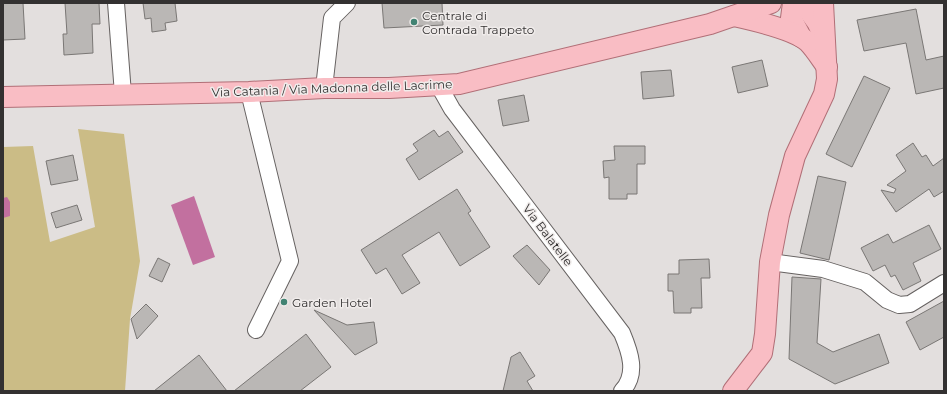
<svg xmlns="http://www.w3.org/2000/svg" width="947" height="394" font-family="Montserrat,sans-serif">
  <rect width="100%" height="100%" fill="#e3dfde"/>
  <path fill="#cbbc86" d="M 78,129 L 124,134 L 140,261 L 130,319 L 125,391 L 3,391 L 3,147 L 33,146 L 50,242 L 95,227 Z"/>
  <g fill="#c2709f">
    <path d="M 194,196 L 215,257 L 193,265 L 171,205 Z"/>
    <path d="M 7,197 L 10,202 L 10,216 L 3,218 L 3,198 Z"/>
  </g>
  <g fill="#bab7b5" stroke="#7a7775">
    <path d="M 3,3 L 23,3 L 25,39 L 3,40 Z"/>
    <path d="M 65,3 L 99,3 L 100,24 L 92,24 L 93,53 L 64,55 L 63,34 L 67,34 Z"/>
    <path d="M 143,3 L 175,3 L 177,21 L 165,23 L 166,30 L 152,32 L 151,18 L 145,19 Z"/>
    <path d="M 382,3 L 442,3 L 443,25 L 384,28 Z"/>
    <path d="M 916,9 L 926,60 L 944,56 L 944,88 L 916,94 L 906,43 L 864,51 L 857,20 Z"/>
    <path d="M 762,60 L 768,86 L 738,93 L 732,67 Z"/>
    <path d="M 671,70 L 674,96 L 643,99 L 641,72 Z"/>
    <path d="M 864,76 L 890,88 L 852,167 L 826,154 Z"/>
    <path d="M 524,95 L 529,121 L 503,126 L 498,100 Z"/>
    <path d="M 434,130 L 439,137 L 448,131 L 463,152 L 419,180 L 406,159 L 418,151 L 413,144 Z"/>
    <path d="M 913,143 L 922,157 L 926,155 L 933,166 L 944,158 L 944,191 L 934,197 L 929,189 L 896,212 L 881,190 L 894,193 L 896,189 L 887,185 L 906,171 L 896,155 Z"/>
    <path d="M 614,146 L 645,146 L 645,164 L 637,164 L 637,194 L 627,194 L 627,199 L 609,199 L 609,177 L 604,178 L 603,161 L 615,160 Z"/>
    <path d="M 73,155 L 78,180 L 51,185 L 46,161 Z"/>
    <path d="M 818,176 L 846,182 L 829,260 L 800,253 Z"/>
    <path d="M 457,189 L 471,211 L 468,213 L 490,247 L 460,266 L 439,232 L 402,255 L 420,283 L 402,294 L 386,268 L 376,274 L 361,250 Z"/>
    <path d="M 77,205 L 82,220 L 56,228 L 51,213 Z"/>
    <path d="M 929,225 L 941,249 L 913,263 L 921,281 L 903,290 L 895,275 L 891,277 L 885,265 L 873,271 L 861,248 L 888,234 L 893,243 Z"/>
    <path d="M 527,245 L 550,270 L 539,285 L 513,256 Z"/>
    <path d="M 158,258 L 170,264 L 162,282 L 149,276 Z"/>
    <path d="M 709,259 L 710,278 L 701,278 L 702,308 L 691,308 L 691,313 L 674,313 L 673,291 L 668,291 L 668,274 L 679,274 L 679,260 Z"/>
    <path d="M 792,277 L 821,279 L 817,343 L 833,352 L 879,334 L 889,363 L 835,384 L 789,359 Z"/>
    <path d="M 944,301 L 944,337 L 920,350 L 906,322 Z"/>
    <path d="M 146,304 L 158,316 L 137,339 L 131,319 Z"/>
    <path d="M 314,310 L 347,325 L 374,322 L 377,343 L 355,355 Z"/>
    <path d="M 306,334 L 331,367 L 300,391 L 234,391 Z"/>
    <path d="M 520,352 L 535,376 L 527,381 L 533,391 L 503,391 L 511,357 Z"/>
    <path d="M 199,355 L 227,391 L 154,391 Z"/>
  </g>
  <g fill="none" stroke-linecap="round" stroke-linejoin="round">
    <defs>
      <g id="minor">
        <path d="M 116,3 L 123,94"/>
        <path d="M 439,86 L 452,109 L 622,333 C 630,352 638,374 622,391"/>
        <path d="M 324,88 L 332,18 L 347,3"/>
        <path d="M 249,92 L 290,261 L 256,330"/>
        <path d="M 770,262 L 823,269 L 865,282 L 887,300 L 899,305 L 910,304 L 944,283"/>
      </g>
      <g id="major">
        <path d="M 793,3 L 791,18 L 801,37"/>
        <path d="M 803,3 L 817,22 L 824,36"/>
        <path d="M 734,16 C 752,20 795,30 808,42 C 815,49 821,59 827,67"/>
        <path d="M 3,97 L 249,92 L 324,88 L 389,88 L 459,84 L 710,24 L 771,3"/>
        <path d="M 733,391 L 762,353 L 765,334 L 770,262 L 779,215 L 795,156 L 824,94 L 827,79 L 823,3"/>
      </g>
    </defs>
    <use href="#minor" stroke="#666261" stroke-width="18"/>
    <use href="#major" stroke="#b16f77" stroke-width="22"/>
    <use href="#minor" stroke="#fff" stroke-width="16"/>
    <use href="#major" stroke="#f9bdc4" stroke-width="20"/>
  </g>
  <g fill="#418373" stroke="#f0eceb" stroke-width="1.5">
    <circle cx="414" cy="22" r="4"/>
    <circle cx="284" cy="302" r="4"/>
  </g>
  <g text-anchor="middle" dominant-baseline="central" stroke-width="3" stroke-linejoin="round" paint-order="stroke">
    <g font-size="12" fill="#333131" stroke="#f0eceb" text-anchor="start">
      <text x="422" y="15">Centrale di<tspan x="422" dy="14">Contrada Trappeto</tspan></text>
      <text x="292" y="302">Garden Hotel</text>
    </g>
    <g font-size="12" fill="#333131" stroke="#f0eceb">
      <text transform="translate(332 88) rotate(-2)">Via Catania / Via Madonna delle Lacrime</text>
      <text transform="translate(548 235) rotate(53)">Via Balatelle</text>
    </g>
  </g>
  <rect width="947" height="394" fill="none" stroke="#333131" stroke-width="8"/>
</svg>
